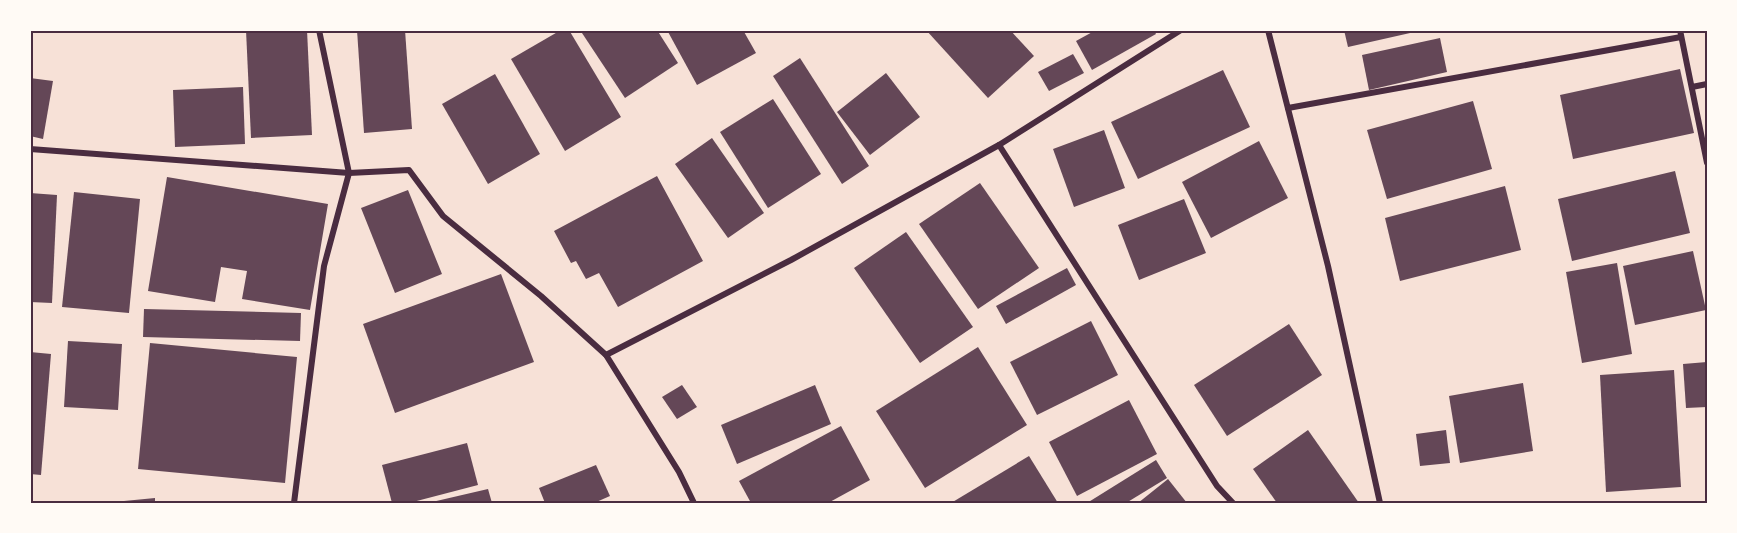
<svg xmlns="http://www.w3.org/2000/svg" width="1737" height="533" font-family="Karla,sans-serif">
  <rect width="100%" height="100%" fill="#f7e1d7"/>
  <g fill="#644757">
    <path d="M 246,30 L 307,30 L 312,135 L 251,138 Z"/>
    <path d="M 357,30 L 405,30 L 412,129 L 364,133 Z"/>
    <path d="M 561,30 L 569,30 L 621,117 L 565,151 L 511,59 Z"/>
    <path d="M 580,30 L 657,30 L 678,63 L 625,98 Z"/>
    <path d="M 667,30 L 743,30 L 756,53 L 697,85 Z"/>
    <path d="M 926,30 L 1010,30 L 1034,56 L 988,98 Z"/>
    <path d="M 1096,30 L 1154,30 L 1156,34 L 1092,70 L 1076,41 Z"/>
    <path d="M 1344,30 L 1419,30 L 1419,31 L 1348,47 Z"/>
    <path d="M 1440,38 L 1447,72 L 1369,90 L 1362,55 Z"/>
    <path d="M 1073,54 L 1084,73 L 1049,91 L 1038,72 Z"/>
    <path d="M 800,58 L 869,166 L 842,184 L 773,76 Z"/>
    <path d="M 1680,69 L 1694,133 L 1573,159 L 1560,95 Z"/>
    <path d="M 1223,70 L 1250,127 L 1138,179 L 1111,122 Z"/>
    <path d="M 886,73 L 920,117 L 870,155 L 837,112 Z"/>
    <path d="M 495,74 L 540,154 L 488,184 L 442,104 Z"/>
    <path d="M 30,78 L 53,81 L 43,139 L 30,136 Z"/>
    <path d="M 243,87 L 245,144 L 175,147 L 173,90 Z"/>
    <path d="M 773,99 L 821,174 L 768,208 L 720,132 Z"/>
    <path d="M 1473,101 L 1492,169 L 1387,199 L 1367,130 Z"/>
    <path d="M 1104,130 L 1125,188 L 1074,207 L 1053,149 Z"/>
    <path d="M 712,138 L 764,213 L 728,238 L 675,164 Z"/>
    <path d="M 1259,141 L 1288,198 L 1211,238 L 1182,182 Z"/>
    <path d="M 1675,171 L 1690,233 L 1572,261 L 1558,199 Z"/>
    <path d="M 657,176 L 703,261 L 618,307 L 599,273 L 586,279 L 576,261 L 571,263 L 554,231 Z"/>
    <path d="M 167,177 L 328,204 L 310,310 L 242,299 L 247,271 L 221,267 L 215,302 L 148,291 Z"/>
    <path d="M 980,183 L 1039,268 L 978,309 L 919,224 Z"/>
    <path d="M 1505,186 L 1521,250 L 1400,281 L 1385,218 Z"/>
    <path d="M 408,190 L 442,274 L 395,293 L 361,208 Z"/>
    <path d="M 74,192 L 140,199 L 129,313 L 62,307 Z"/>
    <path d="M 30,193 L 57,195 L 52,303 L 30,302 Z"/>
    <path d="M 1184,199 L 1206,253 L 1139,280 L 1118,225 Z"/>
    <path d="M 906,232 L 973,327 L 920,363 L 854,268 Z"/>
    <path d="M 1693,251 L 1706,310 L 1635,325 L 1623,266 Z"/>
    <path d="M 1617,263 L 1632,354 L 1582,363 L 1566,272 Z"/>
    <path d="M 1067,268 L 1076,285 L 1006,324 L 996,306 Z"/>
    <path d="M 501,274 L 534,362 L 395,413 L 363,324 Z"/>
    <path d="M 144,309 L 301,313 L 300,341 L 143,337 Z"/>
    <path d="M 1091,321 L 1118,375 L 1037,415 L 1010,362 Z"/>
    <path d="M 1289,324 L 1322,375 L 1227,436 L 1194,385 Z"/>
    <path d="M 68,341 L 122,344 L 118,410 L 64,407 Z"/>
    <path d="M 150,343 L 297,357 L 285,483 L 138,469 Z"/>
    <path d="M 978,347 L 1027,425 L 925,488 L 876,411 Z"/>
    <path d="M 30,352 L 51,354 L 41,475 L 30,474 Z"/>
    <path d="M 1707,362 L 1707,407 L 1686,408 L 1683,364 Z"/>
    <path d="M 1674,370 L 1681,487 L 1606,492 L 1600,375 Z"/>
    <path d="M 1523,383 L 1533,451 L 1460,463 L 1449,396 Z"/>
    <path d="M 682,385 L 697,407 L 677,419 L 662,397 Z"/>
    <path d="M 815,385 L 831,424 L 737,464 L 721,425 Z"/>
    <path d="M 1129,400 L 1157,454 L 1077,496 L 1049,442 Z"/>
    <path d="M 841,426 L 870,480 L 828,503 L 751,503 L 739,481 Z"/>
    <path d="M 1308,430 L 1359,503 L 1277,503 L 1253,469 Z"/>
    <path d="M 1446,430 L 1450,463 L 1420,466 L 1416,434 Z"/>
    <path d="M 467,443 L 478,485 L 409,503 L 392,503 L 382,465 Z"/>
    <path d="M 1029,456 L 1058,503 L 951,503 Z"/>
    <path d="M 1156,460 L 1167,478 L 1126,503 L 1087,503 Z"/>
    <path d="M 596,465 L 610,496 L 594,503 L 545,503 L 539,488 Z"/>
    <path d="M 1168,479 L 1187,503 L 1138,503 Z"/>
    <path d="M 488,489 L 492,503 L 433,503 L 432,502 Z"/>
    <path d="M 155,498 L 155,503 L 124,503 L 124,501 Z"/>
  </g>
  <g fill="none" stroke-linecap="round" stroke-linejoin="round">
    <g stroke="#4a2c40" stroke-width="6">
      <path d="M 1268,30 L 1328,266 L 1380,503"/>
      <path d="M 1680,30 L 1707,163"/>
      <path d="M 1692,87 L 1707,84"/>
      <path d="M 1288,108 L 1681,37"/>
      <path d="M 999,145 L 1217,486 L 1233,503"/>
      <path d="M 30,149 L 349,173 L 409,170 L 443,216 L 541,296 L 606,355 L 679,472 L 694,503"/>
      <path d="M 606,355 L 791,260 L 999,145 L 1181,30"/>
      <path d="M 294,503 L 324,266 L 349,173 L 319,30"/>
    </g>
  </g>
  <rect width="1737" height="533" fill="none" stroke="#fffaf5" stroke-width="63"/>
  <rect x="32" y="32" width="1674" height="470" fill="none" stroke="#4a2c40" stroke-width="2"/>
</svg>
